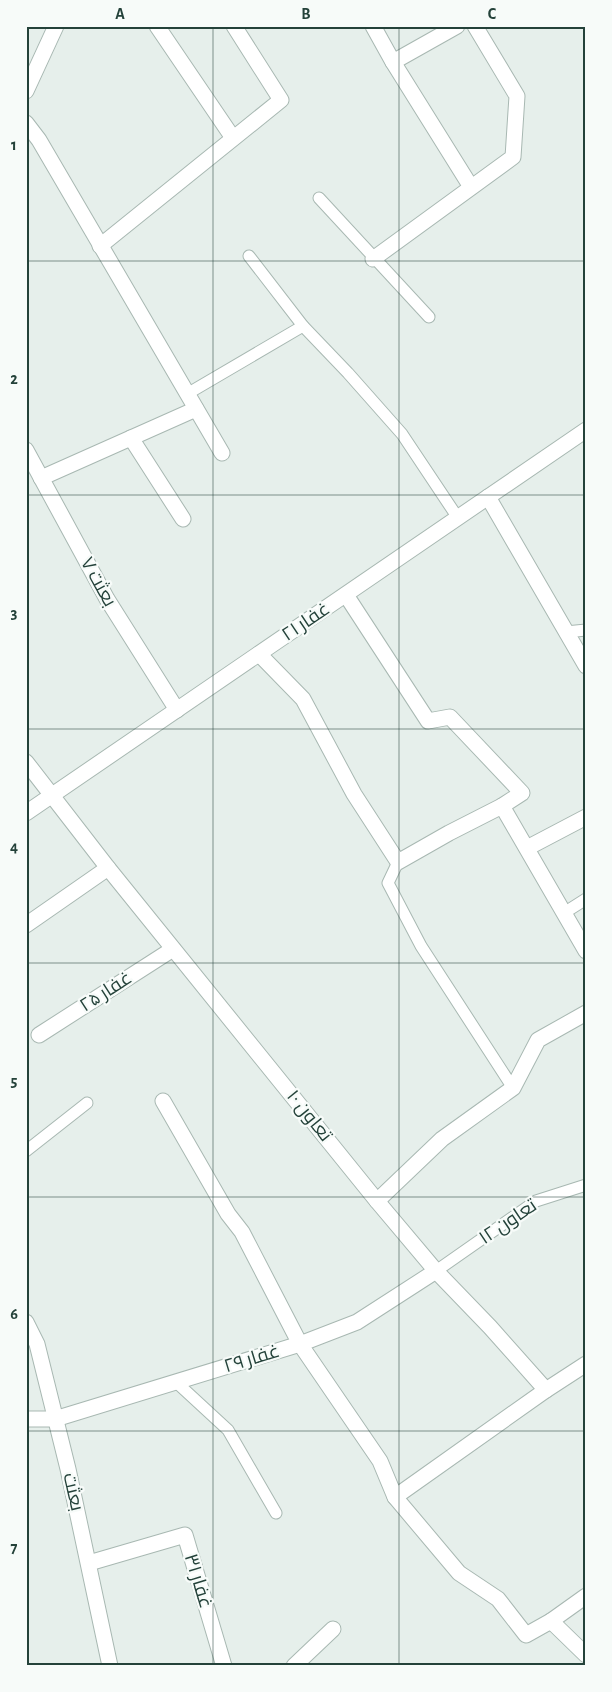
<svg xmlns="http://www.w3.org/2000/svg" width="612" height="1692" font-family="'Alegreya Sans',Cairo,sans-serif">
  <rect width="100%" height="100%" fill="#e6efeb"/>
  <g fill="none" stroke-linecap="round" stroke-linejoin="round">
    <defs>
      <g id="service">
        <path d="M 319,198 L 429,317"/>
        <path d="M 249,256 L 303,326 L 348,373 L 402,434 L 458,518"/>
        <path d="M 187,394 L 303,326"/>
        <path d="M 566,632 L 586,630"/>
        <path d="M 398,862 L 388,883 L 421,946 L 513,1088"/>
        <path d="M 564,913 L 586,899"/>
        <path d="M 26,1151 L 87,1103"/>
        <path d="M 436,1271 L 536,1201 L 586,1185"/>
        <path d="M 176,1382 L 228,1430 L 276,1513"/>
      </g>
      <g id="minor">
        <path d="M 157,26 L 233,138"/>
        <path d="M 373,26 L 393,62 L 471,187"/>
        <path d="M 393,62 L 457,26"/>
        <path d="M 26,91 L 56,26"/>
        <path d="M 26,123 L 39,140 L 222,453"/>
        <path d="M 100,246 L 281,100 L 234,26"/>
        <path d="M 373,259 L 513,157 L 517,96 L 475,26"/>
        <path d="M 131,438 L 183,519"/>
        <path d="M 26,450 L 107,599 L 177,710"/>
        <path d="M 41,478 L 196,409"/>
        <path d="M 488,497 L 586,666"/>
        <path d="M 346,595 L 428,721 L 450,717 L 522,793 L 502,806 L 586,951"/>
        <path d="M 259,654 L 303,699 L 354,794 L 398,862 L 449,833 L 502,806"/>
        <path d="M 26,762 L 108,868 L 377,1201 L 436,1271 L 490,1327 L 546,1390 L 586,1364"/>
        <path d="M 527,848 L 586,817"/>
        <path d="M 26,925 L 108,868"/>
        <path d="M 39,1035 L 173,949"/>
        <path d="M 163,1101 L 228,1214 L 242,1232 L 300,1344 L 380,1461 L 395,1497 L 459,1573 L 498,1599 L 526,1635 L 551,1621 L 586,1655"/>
        <path d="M 377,1201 L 442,1139 L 513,1088 L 538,1040 L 586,1013"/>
        <path d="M 26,1419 L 55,1419 L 300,1344 L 357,1322 L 436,1271"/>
        <path d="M 395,1497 L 546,1390"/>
        <path d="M 89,1563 L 185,1535 L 224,1666"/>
        <path d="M 551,1621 L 586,1596"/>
        <path d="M 294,1666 L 333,1629"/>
      </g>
      <g id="tertiary">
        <path d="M 26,813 L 586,430"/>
        <path d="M 26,1322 L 37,1344 L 68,1469 L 110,1666"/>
      </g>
    </defs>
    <use href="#service" stroke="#a8b8b2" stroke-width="13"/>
    <use href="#minor" stroke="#a8b8b2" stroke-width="17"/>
    <use href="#tertiary" stroke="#a8b8b2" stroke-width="17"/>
    <use href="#service" stroke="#fff" stroke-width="11"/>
    <use href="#minor" stroke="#fff" stroke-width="15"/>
    <use href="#tertiary" stroke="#fff" stroke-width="15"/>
  </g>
  <path fill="none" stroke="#24423a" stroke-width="1" stroke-opacity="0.55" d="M 213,26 L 213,1666M 399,26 L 399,1666M 26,261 L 586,261M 26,495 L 586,495M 26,729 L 586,729M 26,963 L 586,963M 26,1197 L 586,1197M 26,1431 L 586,1431"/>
  <g text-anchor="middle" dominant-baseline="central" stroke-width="4.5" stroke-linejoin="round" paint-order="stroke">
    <g font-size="19" fill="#24423a" stroke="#f7fbf9">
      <text transform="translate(98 582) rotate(61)">بعثت ۷</text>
      <text transform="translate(306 622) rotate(-34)">غفار ۲۱</text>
      <text transform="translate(106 992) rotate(-33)">غفار ۲۵</text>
      <text transform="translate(309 1116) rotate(51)">تعاون ۱۰</text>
      <text transform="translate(508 1222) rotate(-34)">تعاون ۱۲</text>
      <text transform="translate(252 1359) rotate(-17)">غفار ۲۹</text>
      <text transform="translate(73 1492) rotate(77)">بعثت</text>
      <text transform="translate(198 1581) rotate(73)">غفار ۳۱</text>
    </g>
  </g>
  <rect width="612" height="1692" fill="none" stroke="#f7fbf9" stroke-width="55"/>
  <rect x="28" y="28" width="556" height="1636" fill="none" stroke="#24423a" stroke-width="2"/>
  <g font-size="16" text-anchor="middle" font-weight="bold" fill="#24423a">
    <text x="120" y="19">A</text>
    <text x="306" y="19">B</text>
    <text x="492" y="19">C</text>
    <text x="14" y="150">1</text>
    <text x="14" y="384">2</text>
    <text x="14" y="618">3</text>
    <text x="14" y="852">4</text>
    <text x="14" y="1086">5</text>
    <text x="14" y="1319">6</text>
    <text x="14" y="1553">7</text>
  </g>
</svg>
